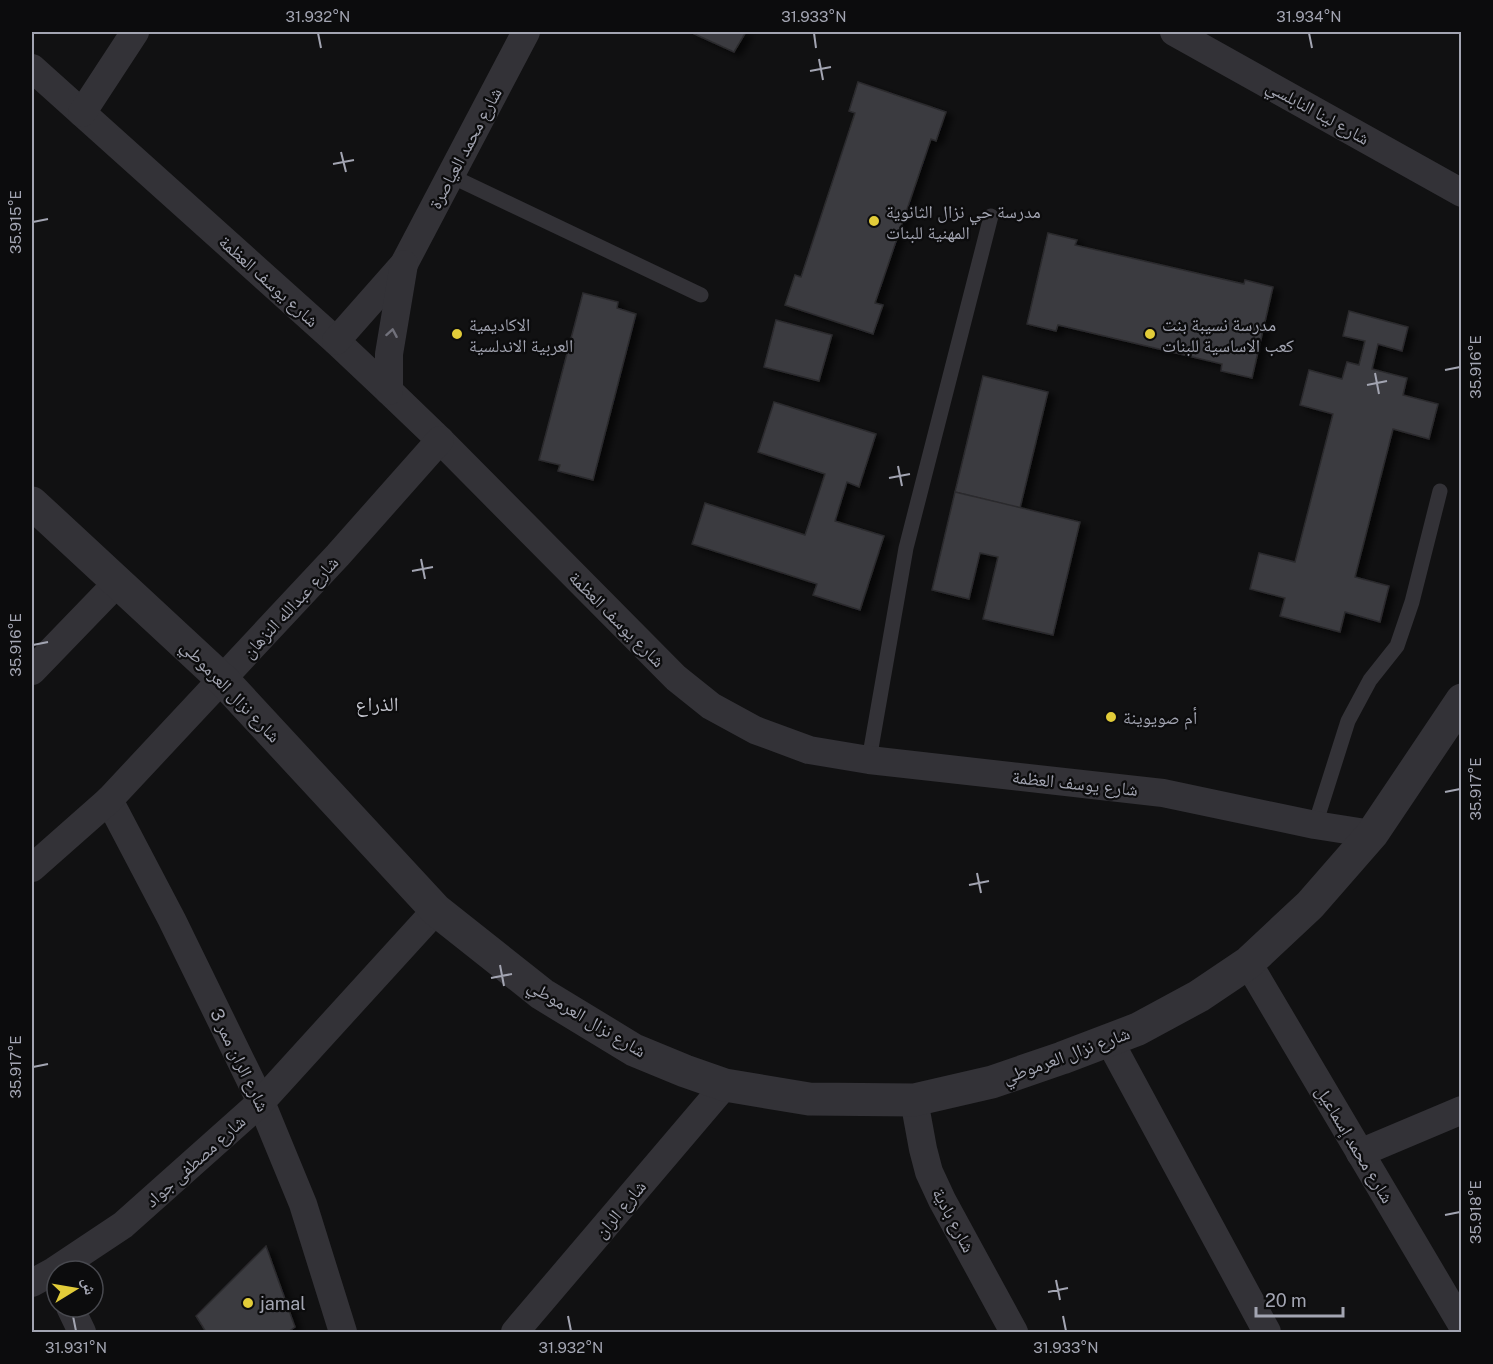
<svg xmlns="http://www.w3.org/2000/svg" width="1493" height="1364" font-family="'Public Sans','Noto Naskh Arabic',sans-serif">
  <defs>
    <filter id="shadow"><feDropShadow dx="6" dy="4" stdDeviation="3" flood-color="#0009"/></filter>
  </defs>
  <rect width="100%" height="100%" fill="#111112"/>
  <g fill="#3b3b3f" stroke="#2c2b2e" stroke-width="1.5" filter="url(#shadow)">
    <path d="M 690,32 L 746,32 L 734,52 Z"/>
    <path d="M 858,82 L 946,112 L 936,141 L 931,139 L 875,303 L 883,305 L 873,334 L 785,305 L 795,275 L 801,277 L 855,113 L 849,111 Z"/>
    <path d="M 1048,233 L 1077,240 L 1075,245 L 1244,284 L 1245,280 L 1273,287 L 1252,378 L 1221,371 L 1222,364 L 1058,325 L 1056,331 L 1027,324 Z"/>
    <path d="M 583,293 L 618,302 L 617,308 L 636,314 L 593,480 L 558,471 L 560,465 L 539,460 Z"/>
    <path d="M 1349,311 L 1408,327 L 1402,351 L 1378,344 L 1372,369 L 1407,378 L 1403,395 L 1438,404 L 1429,439 L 1393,429 L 1355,577 L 1389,586 L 1380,622 L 1345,612 L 1340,632 L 1280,616 L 1285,598 L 1250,589 L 1259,553 L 1295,562 L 1333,414 L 1300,405 L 1309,370 L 1342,379 L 1347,362 L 1359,365 L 1365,341 L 1343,336 Z"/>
    <path d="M 776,320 L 832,335 L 819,381 L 764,367 Z"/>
    <path d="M 983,376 L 1048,392 L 1020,508 L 955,492 Z"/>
    <path d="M 774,402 L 876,434 L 859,487 L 847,482 L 835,521 L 884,536 L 860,610 L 813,595 L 817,584 L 692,544 L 705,503 L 805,535 L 825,474 L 758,452 Z"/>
    <path d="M 955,492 L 1080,522 L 1053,635 L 983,619 L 998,557 L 980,553 L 969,599 L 932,590 Z"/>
    <path d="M 266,1246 L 295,1327 L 288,1332 L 206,1332 L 196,1316 Z"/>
  </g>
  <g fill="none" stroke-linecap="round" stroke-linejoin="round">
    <g stroke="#333237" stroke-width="15">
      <path d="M 451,176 L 701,295"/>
      <path d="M 869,760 L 906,548 L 991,216"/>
      <path d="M 1315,825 L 1348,721 L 1370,680 L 1397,646 L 1412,602 L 1440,491"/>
    </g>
    <g stroke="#333237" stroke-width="28">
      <path d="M 1174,32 L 1462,193"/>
      <path d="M 32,68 L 336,341 L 389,391 L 440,440 L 676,678 L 711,706 L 755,730 L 809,750 L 869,760 L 1163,793 L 1315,825 L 1372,834"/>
      <path d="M 82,113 L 135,32"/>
      <path d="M 336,341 L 404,264 L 526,32"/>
      <path d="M 389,391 L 389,354 L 404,264"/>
      <path d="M 32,671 L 118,582"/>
      <path d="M 109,800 L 172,920 L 261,1102 L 303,1204 L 343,1332"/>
      <path d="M 32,868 L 109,800 L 338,555 L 440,440"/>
      <path d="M 1248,963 L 1462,1325"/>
      <path d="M 1109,1040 L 1267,1332"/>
      <path d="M 914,1100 L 923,1149 L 929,1172 L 942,1200 L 1014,1332"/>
      <path d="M 1360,1153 L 1462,1110"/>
      <path d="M 32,1283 L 54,1271 L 123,1225 L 261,1102 L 436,910"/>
      <path d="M 70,1307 L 82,1332"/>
      <path d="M 515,1332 L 725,1085"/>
    </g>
    <path stroke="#333237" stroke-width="33" d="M 32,503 L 223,680 L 436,910 L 542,994 L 634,1050 L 685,1071 L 725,1085 L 809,1099 L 914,1100 L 992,1082 L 1062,1058 L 1138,1029 L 1199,996 L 1248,963 L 1310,905 L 1372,834 L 1462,700"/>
  </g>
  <defs><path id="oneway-chevron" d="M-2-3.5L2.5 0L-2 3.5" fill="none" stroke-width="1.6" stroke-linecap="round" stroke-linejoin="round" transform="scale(1.5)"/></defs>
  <use stroke="#71717b" href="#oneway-chevron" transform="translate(392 333) rotate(-80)"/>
  <path fill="none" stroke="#a3a5b2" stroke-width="2" d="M 318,33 L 321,48M 814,33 L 816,48M 1309,33 L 1312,48M 819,59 L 823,80M 810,71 L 831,67M 341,152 L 346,172M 333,164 L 354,160M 33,222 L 48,219M 1445,370 L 1460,367M 1375,373 L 1379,394M 1367,385 L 1387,381M 898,466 L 902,486M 889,478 L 910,474M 421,559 L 425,579M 412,571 L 433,567M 33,645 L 48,642M 1445,792 L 1460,789M 977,873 L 981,893M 969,885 L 989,881M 500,965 L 504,986M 491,978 L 512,974M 33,1067 L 48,1064M 1445,1215 L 1460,1212M 1056,1280 L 1060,1300M 1048,1292 L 1068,1288M 73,1316 L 76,1331M 568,1316 L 571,1331M 1063,1316 L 1066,1331"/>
  <g fill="#e2cc39" stroke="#0c0c0d" stroke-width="2">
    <circle cx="874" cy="221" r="6"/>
    <circle cx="457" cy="334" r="6"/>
    <circle cx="1150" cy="334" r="6"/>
    <circle cx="1111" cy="717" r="6"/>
    <circle cx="248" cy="1303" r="6"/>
  </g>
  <g text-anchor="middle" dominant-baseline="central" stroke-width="4.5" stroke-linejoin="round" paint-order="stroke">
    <g font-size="18" fill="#a3a5b2" stroke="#0c0c0d">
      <text transform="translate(1318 112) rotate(29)">شارع لينا النابلسي</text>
      <text transform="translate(465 148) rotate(-62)">شارع محمد العياصرة</text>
      <text transform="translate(269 281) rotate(42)">شارع يوسف العظمة</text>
      <text transform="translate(290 607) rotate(-47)">شارع عبدالله النزهان</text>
      <text transform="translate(617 619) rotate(45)">شارع يوسف العظمة</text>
      <text transform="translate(231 691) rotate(46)">شارع نزال العرموطي</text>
      <text transform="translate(1075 783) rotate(6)">شارع يوسف العظمة</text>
      <text transform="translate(587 1018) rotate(31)">شارع نزال العرموطي</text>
      <text transform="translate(1066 1055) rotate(-20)">شارع نزال العرموطي</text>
      <text transform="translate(240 1060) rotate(64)">شارع الران ممر 3</text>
      <text transform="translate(1355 1144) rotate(59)">شارع محمد إسماعيل</text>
      <text transform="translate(195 1161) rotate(-42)">شارع مصطفى جواد</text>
      <text transform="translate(620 1209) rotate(-50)">شارع الران</text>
      <text transform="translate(954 1220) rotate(62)">شارع بادية</text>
    </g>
    <g font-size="18" fill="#a3a5b2" stroke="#0c0c0d" text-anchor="start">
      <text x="886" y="211">مدرسة حي نزال الثانوية<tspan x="886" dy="21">المهنية للبنات</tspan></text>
      <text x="469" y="324">الاكاديمية<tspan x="469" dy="21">العربية الاندلسية</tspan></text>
      <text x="1162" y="324">مدرسة نسيبة بنت<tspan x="1162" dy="21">كعب الاساسية للبنات</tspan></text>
      <text x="1123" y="717">أم صويوينة</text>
      <text x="260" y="1303">jamal</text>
    </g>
    <g font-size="20" fill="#c4c5ce" stroke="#0c0c0d">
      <text x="377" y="704">الذراع</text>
    </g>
  </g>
  <rect width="1493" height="1364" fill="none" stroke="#0c0c0d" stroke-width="66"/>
  <g transform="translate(75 1289) rotate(79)"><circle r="28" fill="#0c0c0d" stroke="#48494f" stroke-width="1.5"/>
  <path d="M0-4.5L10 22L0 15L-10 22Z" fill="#e2cc39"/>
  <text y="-9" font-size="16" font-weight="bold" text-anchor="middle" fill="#a3a5b2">ش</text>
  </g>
  <path d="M1256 1307v9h87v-9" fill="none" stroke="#a3a5b2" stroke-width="3"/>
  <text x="1265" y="1307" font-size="18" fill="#a3a5b2" stroke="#0c0c0d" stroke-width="4.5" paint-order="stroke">20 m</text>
  <rect x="33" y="33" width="1427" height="1298" fill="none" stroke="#a3a5b2" stroke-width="2"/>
  <g font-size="15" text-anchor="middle" fill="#a3a5b2">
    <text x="318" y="22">31.932°N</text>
    <text x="814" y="22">31.933°N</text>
    <text x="1309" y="22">31.934°N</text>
    <text transform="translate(16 222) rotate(-90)" y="5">35.915°E</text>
    <text transform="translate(1476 367) rotate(-90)" y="5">35.916°E</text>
    <text transform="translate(16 645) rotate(-90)" y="5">35.916°E</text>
    <text transform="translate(1476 789) rotate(-90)" y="5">35.917°E</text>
    <text transform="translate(16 1067) rotate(-90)" y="5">35.917°E</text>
    <text transform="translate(1476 1212) rotate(-90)" y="5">35.918°E</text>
    <text x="76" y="1353">31.931°N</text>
    <text x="571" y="1353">31.932°N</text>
    <text x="1066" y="1353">31.933°N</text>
  </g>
</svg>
